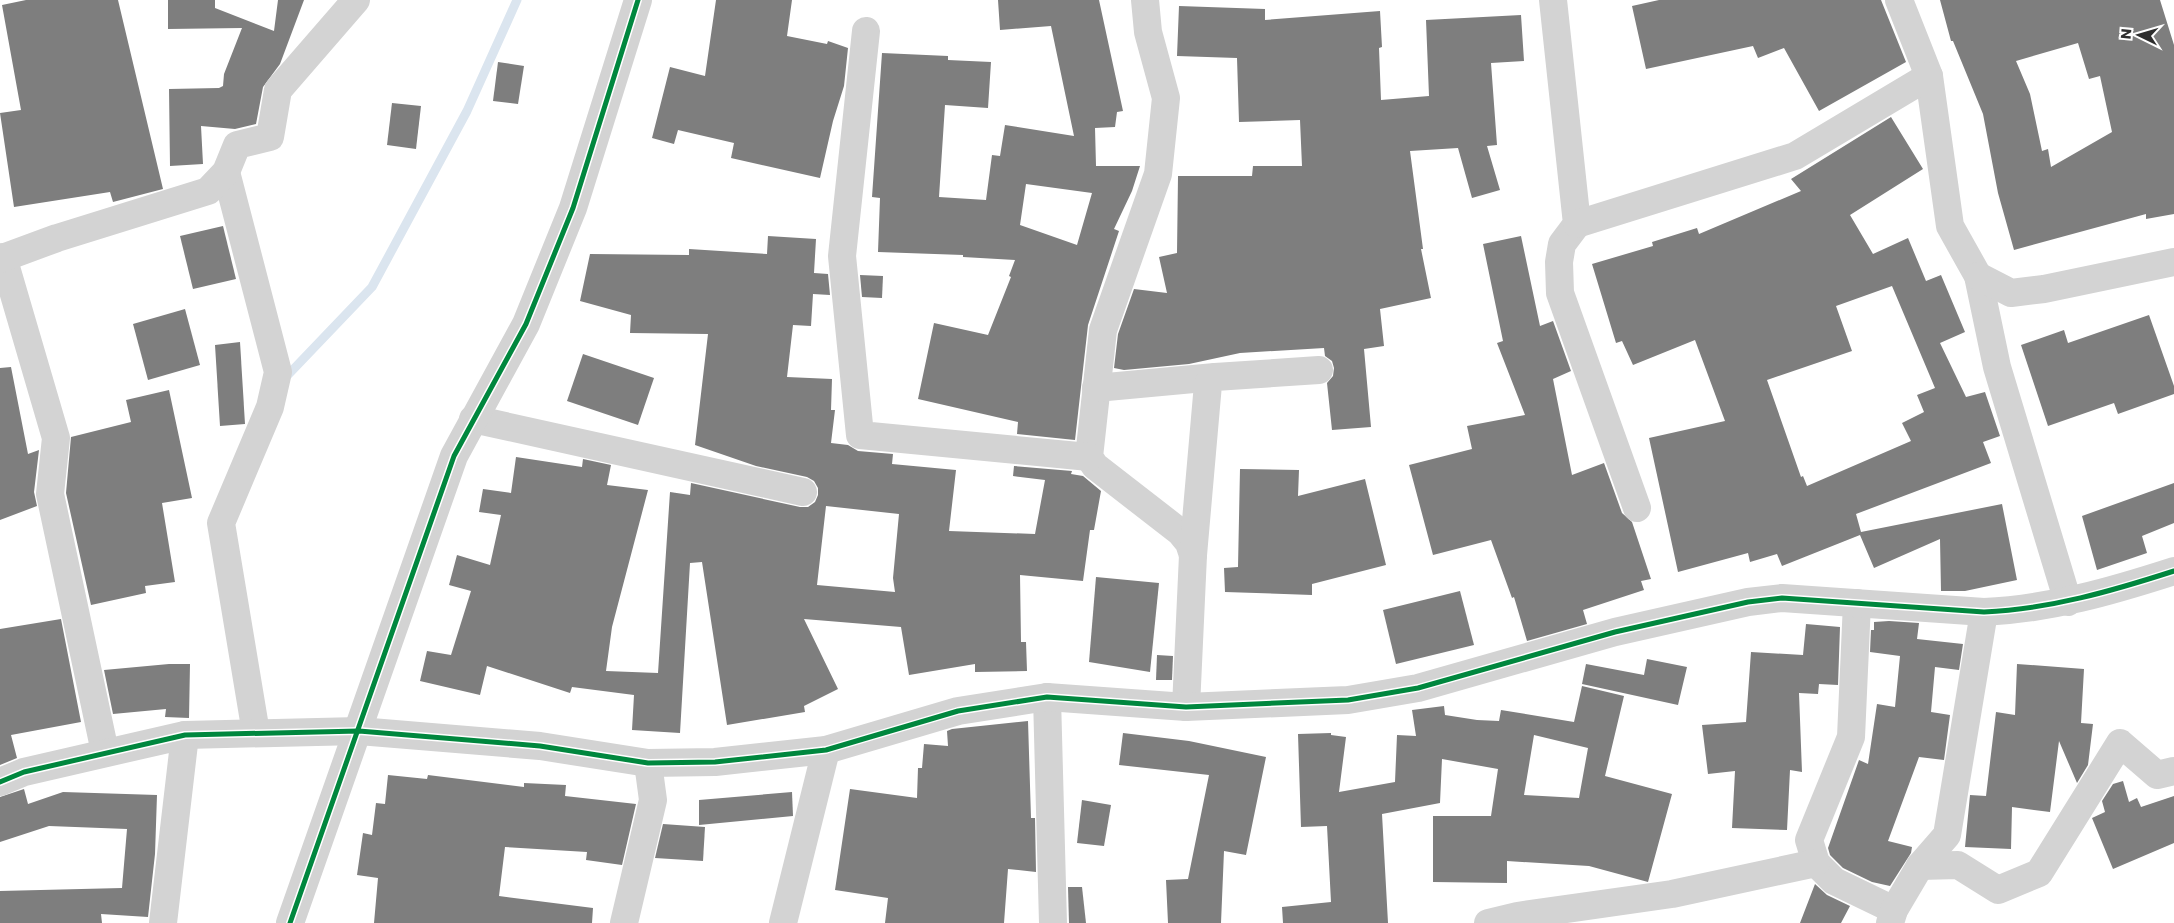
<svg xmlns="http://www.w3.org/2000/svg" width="2174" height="923" font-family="Poppins,sans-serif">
  <rect width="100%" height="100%" fill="#fff"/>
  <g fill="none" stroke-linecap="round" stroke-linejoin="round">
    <path stroke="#dbe5ef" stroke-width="9" d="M 285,378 L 372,287 L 467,111 L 517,0"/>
  </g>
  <g fill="#7e7e7e" fill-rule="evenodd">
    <path d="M 26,0 L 118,0 L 163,189 L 113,202 L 110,192 L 14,207 L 0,113 L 21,110 L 2,5 Z"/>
    <path d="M 168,0 L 215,0 L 215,8 L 274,31 L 278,0 L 304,0 L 280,64 L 263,87 L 256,124 L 235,129 L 201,126 L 203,164 L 170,166 L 169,89 L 219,88 L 223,86 L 224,74 L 242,28 L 168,29 Z"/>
    <path d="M 716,0 L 792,0 L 787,36 L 827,44 L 828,41 L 848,48 L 844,86 L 833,121 L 820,178 L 731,158 L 734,143 L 678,130 L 674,144 L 652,138 L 670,67 L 705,76 Z"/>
    <path d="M 998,0 L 1099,0 L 1123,111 L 1117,112 L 1115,127 L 1095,128 L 1096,166 L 1140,166 L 1132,191 L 1114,229 L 1119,231 L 1088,325 L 1075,440 L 1017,434 L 1018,422 L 918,399 L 934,323 L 988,335 L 1011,277 L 1009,276 L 1015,260 L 963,257 L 963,255 L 878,252 L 880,198 L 872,197 L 882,53 L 948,56 L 948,60 L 991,62 L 988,108 L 945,105 L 939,197 L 986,200 L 992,155 L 1000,156 L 1005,125 L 1074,136 L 1051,26 L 1000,30 ZM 1026,184 L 1092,193 L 1077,245 L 1020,225 Z"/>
    <path d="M 1659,0 L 1881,0 L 1906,62 L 1819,111 L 1784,48 L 1758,58 L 1753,46 L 1646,69 L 1632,6 Z"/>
    <path d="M 1940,0 L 2160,0 L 2174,45 L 2174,214 L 2146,219 L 2146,214 L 2014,250 L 1998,193 L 1983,114 L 1953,41 L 1951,41 ZM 2078,43 L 2089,79 L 2100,76 L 2112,132 L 2051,167 L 2048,149 L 2042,151 L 2030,94 L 2016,61 Z"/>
    <path d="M 1179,6 L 1265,9 L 1265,20 L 1380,11 L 1382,47 L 1379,48 L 1381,100 L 1429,96 L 1426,20 L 1521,15 L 1524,61 L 1491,63 L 1497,145 L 1487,146 L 1500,190 L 1472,198 L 1458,148 L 1410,151 L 1423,249 L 1421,249 L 1431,298 L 1380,309 L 1384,346 L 1364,349 L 1371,427 L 1332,430 L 1327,383 L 1333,376 L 1334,368 L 1332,361 L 1325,356 L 1324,348 L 1240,353 L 1189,364 L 1124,370 L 1114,368 L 1118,334 L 1134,289 L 1167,293 L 1159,257 L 1177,253 L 1178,176 L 1252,176 L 1253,166 L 1302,166 L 1300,120 L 1239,122 L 1237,58 L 1177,56 Z"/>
    <path d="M 498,62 L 524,66 L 518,104 L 493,101 Z"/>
    <path d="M 392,103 L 421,106 L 416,149 L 387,145 Z"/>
    <path d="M 1891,117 L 1923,169 L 1850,215 L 1873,254 L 1908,238 L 1926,281 L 1941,275 L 1965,332 L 1940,343 L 1966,397 L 1985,392 L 2000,436 L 1983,442 L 1991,463 L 1856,514 L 1861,532 L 2002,504 L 2017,580 L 1965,591 L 1941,591 L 1940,539 L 1874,568 L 1860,535 L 1782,566 L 1777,554 L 1750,562 L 1748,553 L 1678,572 L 1649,438 L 1725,421 L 1695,340 L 1633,365 L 1622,341 L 1616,343 L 1592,264 L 1653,246 L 1652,242 L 1697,228 L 1699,234 L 1801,191 L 1791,179 ZM 1892,286 L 1935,388 L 1917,395 L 1924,412 L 1902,423 L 1911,441 L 1807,486 L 1803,476 L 1801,477 L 1767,380 L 1852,351 L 1836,306 Z"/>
    <path d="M 223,226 L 236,279 L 193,289 L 180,236 Z"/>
    <path d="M 768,236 L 816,239 L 814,273 L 828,274 L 830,295 L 813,294 L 811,326 L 793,325 L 787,377 L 832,379 L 831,410 L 835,410 L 831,443 L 848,445 L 858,451 L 893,454 L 892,464 L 956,470 L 949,531 L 1035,534 L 1045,480 L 1013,476 L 1014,466 L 1072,471 L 1071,474 L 1083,476 L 1101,491 L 1094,530 L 1090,530 L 1083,581 L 1020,575 L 1021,642 L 1026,642 L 1027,671 L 975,672 L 975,664 L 909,675 L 901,627 L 804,619 L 838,689 L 804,706 L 805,712 L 727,725 L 702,562 L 690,563 L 680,733 L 632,730 L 634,695 L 572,687 L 570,693 L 487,666 L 480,695 L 420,681 L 427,651 L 451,655 L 471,591 L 449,585 L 457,555 L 490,565 L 501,515 L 479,512 L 483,489 L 511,493 L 516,457 L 582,467 L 583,459 L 611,465 L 607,485 L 648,490 L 612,627 L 606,671 L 658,673 L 670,492 L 690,495 L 691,483 L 800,507 L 808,507 L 815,502 L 818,495 L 818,488 L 814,481 L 807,477 L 756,466 L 695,445 L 708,334 L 630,333 L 631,315 L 580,301 L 590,254 L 689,255 L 689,249 L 767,254 ZM 826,506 L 899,514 L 893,578 L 895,592 L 817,585 Z"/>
    <path d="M 1521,236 L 1540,326 L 1553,321 L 1571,371 L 1553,379 L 1572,475 L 1604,463 L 1622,513 L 1632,522 L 1651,579 L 1641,581 L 1644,590 L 1583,610 L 1587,624 L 1527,641 L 1514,597 L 1512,598 L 1491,540 L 1433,555 L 1409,465 L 1472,449 L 1467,426 L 1525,415 L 1497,343 L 1503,341 L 1483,244 Z"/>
    <path d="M 860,275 L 883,276 L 882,298 L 862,297 Z"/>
    <path d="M 185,309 L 200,365 L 148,380 L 133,324 Z"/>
    <path d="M 2149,315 L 2174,386 L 2174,394 L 2118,414 L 2114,403 L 2048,426 L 2021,345 L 2064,330 L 2068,343 Z"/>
    <path d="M 240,342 L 245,424 L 220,426 L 215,345 Z"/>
    <path d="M 583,354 L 654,378 L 638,425 L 567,401 Z"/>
    <path d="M 11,367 L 28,454 L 39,450 L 34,492 L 37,506 L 0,520 L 0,368 Z"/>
    <path d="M 169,390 L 192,498 L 162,503 L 175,582 L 145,586 L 146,593 L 91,605 L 66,493 L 71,437 L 131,422 L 126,400 Z"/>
    <path d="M 1240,469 L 1299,470 L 1298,496 L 1365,479 L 1386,565 L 1312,584 L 1312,595 L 1225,592 L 1224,568 L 1238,567 Z"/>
    <path d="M 2174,483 L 2174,523 L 2142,536 L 2147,553 L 2097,570 L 2082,516 Z"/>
    <path d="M 1096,577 L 1159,583 L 1150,672 L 1089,662 Z"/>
    <path d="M 1460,591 L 1474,645 L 1396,664 L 1383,610 Z"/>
    <path d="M 61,619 L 81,722 L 11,735 L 17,758 L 0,765 L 0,629 Z"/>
    <path d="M 1889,621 L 1919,623 L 1917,639 L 1963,644 L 1959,670 L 1935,667 L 1931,712 L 1950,715 L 1944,760 L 1919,757 L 1888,841 L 1912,847 L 1911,853 L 1890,886 L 1872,882 L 1843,868 L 1830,855 L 1828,848 L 1859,760 L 1868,764 L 1877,704 L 1895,707 L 1900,656 L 1870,652 L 1871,630 L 1874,630 L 1874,622 Z"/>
    <path d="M 1806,624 L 1840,627 L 1838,685 L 1819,684 L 1818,694 L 1799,693 L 1802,772 L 1790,770 L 1787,830 L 1732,828 L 1735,771 L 1708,774 L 1702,725 L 1746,722 L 1751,652 L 1803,655 Z"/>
    <path d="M 1157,655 L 1173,656 L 1172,680 L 1156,680 Z"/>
    <path d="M 1647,659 L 1687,667 L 1678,705 L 1582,684 L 1586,664 L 1644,675 Z"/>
    <path d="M 169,664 L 190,664 L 189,718 L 165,717 L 166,709 L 113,714 L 104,670 Z"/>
    <path d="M 2017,664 L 2084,669 L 2081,723 L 2093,724 L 2088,765 L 2077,783 L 2059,741 L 2050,812 L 2012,807 L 2011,849 L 1965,847 L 1970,795 L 1986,796 L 1996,712 L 2015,715 Z"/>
    <path d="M 1582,686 L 1624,696 L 1605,776 L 1672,794 L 1648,882 L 1589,866 L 1507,861 L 1507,883 L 1433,882 L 1433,816 L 1491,816 L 1498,769 L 1442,759 L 1440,803 L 1382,814 L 1388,923 L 1283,923 L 1282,907 L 1331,902 L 1327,826 L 1301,827 L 1298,734 L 1331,733 L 1331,735 L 1346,737 L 1339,792 L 1395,782 L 1397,735 L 1416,736 L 1412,710 L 1444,706 L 1445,715 L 1477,720 L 1499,721 L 1501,710 L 1574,722 ZM 1534,735 L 1588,748 L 1579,798 L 1524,795 Z"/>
    <path d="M 1028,721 L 1031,818 L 1035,818 L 1036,872 L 1008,869 L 1004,923 L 885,923 L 888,898 L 835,890 L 850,789 L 917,798 L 918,768 L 922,768 L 924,744 L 948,746 L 947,731 L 952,729 Z"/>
    <path d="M 1123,733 L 1189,741 L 1266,757 L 1246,855 L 1224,851 L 1221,923 L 1168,923 L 1166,880 L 1188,879 L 1209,775 L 1119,765 Z"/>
    <path d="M 388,775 L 427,779 L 428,775 L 524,787 L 524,783 L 566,785 L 565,796 L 636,804 L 622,865 L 586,860 L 587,852 L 505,847 L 499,896 L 593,908 L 592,923 L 374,923 L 378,878 L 357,875 L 363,833 L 372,835 L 376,803 L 385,804 Z"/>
    <path d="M 2123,781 L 2129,802 L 2137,798 L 2141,807 L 2174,796 L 2174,843 L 2113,869 L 2092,818 L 2105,812 L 2102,801 L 2113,784 Z"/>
    <path d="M 24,789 L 28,804 L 63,792 L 157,795 L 155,854 L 148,917 L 101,914 L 102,923 L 0,923 L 0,891 L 122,888 L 127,829 L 49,826 L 0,842 L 0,797 Z"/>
    <path d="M 792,792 L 793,816 L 699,825 L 699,800 Z"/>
    <path d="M 1082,800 L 1111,805 L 1104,846 L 1077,843 Z"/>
    <path d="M 663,824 L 705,827 L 703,861 L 655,858 Z"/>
    <path d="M 1815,884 L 1827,895 L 1850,906 L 1841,923 L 1800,923 Z"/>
    <path d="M 1068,887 L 1082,887 L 1086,923 L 1069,923 Z"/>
  </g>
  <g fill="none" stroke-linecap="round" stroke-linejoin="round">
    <g stroke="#d3d3d3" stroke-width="28">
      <path d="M 1145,0 L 1148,32 L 1166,98 L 1158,174 L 1103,330 L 1089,457 L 1095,466 L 1180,532 L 1189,543 L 1193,555"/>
      <path d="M 1553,0 L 1577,224 L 1562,244 L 1559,262 L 1560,293 L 1637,508"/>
      <path d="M 1899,0 L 1929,76 L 1950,226 L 1978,276 L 1997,367 L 2068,602"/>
      <path d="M 866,31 L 842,256 L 860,435 L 1089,457"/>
      <path d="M 226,172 L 278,372 L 270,407 L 221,523 L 256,733"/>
      <path d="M 1577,224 L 1795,156 L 1929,76"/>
      <path d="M 3,257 L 56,438 L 50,494 L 105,752"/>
      <path d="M 0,259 L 57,238 L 208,191 L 226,172 L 237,145 L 270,137 L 278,90 L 356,0"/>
      <path d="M 1978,276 L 2011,293 L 2044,289 L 2174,262"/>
      <path d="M 1096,388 L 1215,377"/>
      <path d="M 473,419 L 803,492"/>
      <path d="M 1857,603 L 1851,737 L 1809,840 L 1816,863 L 1834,881 L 1894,910"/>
      <path d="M 1047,697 L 1053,923"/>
      <path d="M 1186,707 L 1193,555 L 1208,384 L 1215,377 L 1319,370"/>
      <path d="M 0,782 L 24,772 L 185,735 L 359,731 L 540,746 L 648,763 L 715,762 L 826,750 L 958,711 L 1047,697 L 1186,707 L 1348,700 L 1418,688 L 1615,632 L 1748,602 L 1782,598 L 1984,612 C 2050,609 2112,591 2174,571"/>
      <path d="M 1920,866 L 1958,865 L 1998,890 L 2039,873 L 2120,743 L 2157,775 L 2174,771"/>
      <path d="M 163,923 L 185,735"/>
      <path d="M 290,923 L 454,456 L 526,324 L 573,208 L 638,0"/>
      <path d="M 624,923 L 653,800 L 648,763"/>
      <path d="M 783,923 L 826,750"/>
      <path d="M 1488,923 L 1517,916 L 1672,894 L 1816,863"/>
      <path d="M 1890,923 L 1894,910 L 1920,866 L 1947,835 L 1984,612"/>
    </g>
    <defs>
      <g id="cycleway">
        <path d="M 0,782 L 24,772 L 185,735 L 359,731 L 540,746 L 648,763 L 715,762 L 826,750 L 958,711 L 1047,697 L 1186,707 L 1348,700 L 1418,688 L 1615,632 L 1748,602 L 1782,598 L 1984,612 C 2050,609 2112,591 2174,571"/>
        <path d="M 290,923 L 454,456 L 526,324 L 573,208 L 638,0"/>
      </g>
    </defs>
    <use href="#cycleway" stroke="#fff" stroke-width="8"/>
    <use href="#cycleway" stroke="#00873e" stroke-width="5"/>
  </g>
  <g transform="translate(2139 35) rotate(275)" stroke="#ffffff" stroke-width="4" paint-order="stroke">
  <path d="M0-4L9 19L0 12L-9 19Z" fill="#2e2e2e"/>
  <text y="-8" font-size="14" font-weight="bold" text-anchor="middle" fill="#2e2e2e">N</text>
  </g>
</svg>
